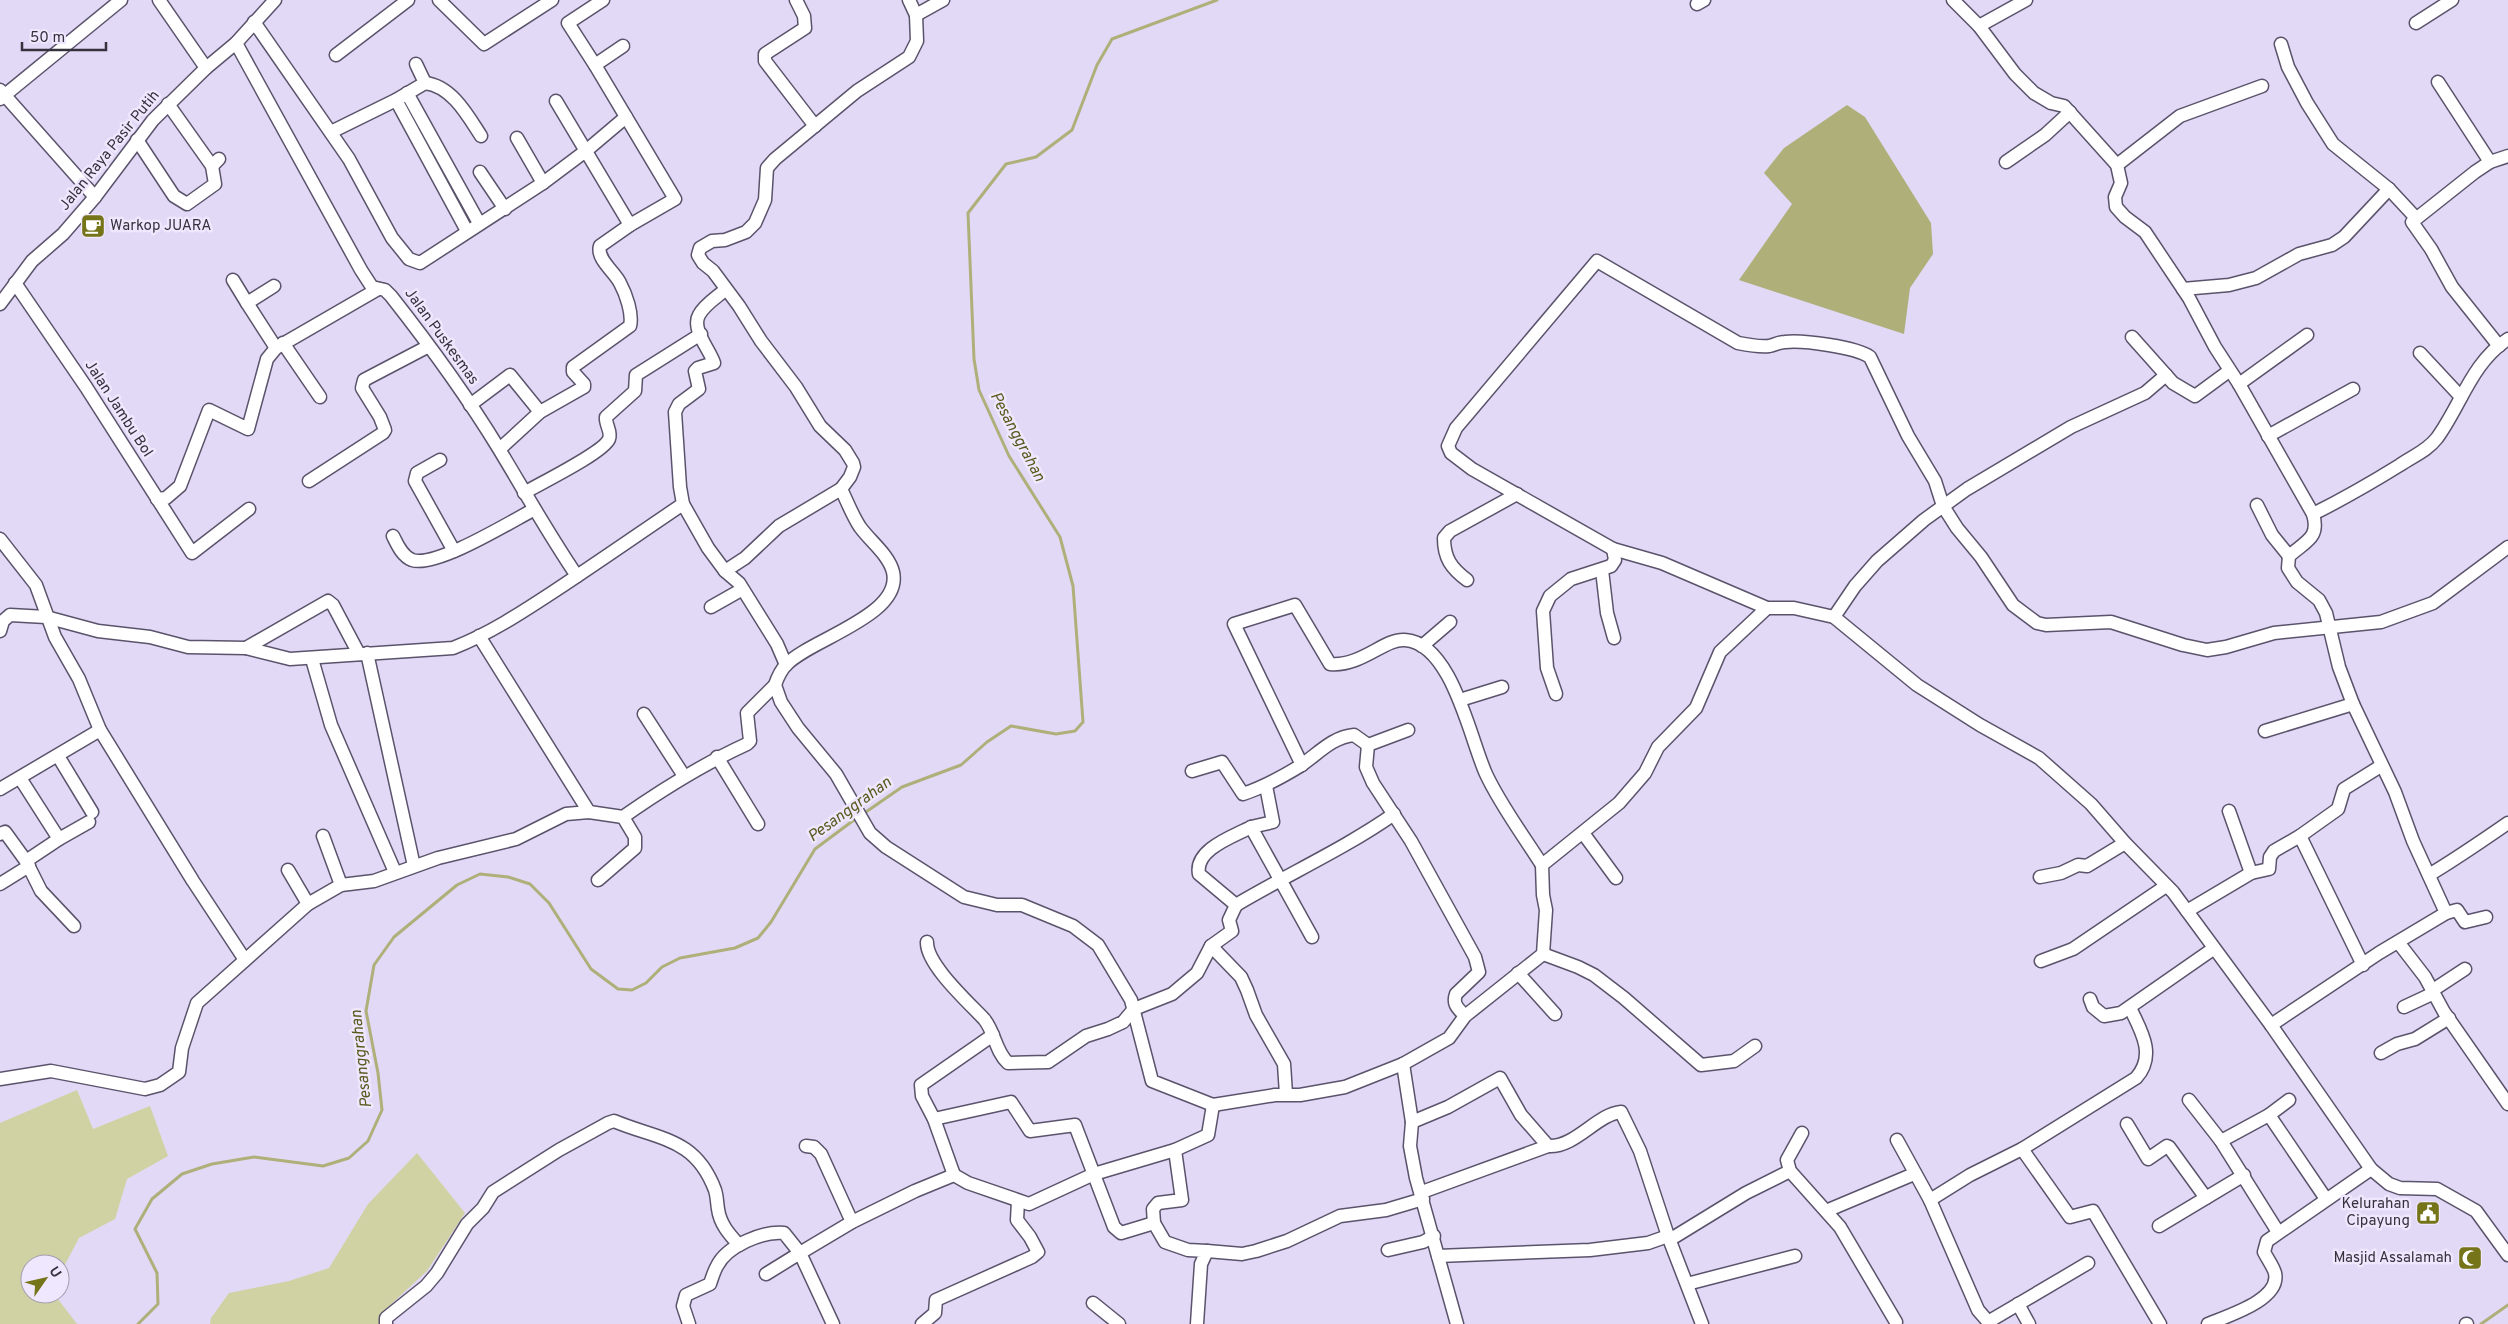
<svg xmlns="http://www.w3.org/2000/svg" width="2508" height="1324" font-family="Overpass,sans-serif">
  <rect width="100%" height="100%" fill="#e1d9f5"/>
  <g fill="#d1d2a3">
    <path d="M 77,1090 L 93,1129 L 150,1106 L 168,1156 L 127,1179 L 115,1219 L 79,1238 L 60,1274 L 60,1264 L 30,1264 L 30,1294 L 54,1294 L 77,1324 L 0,1324 L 0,1123 Z"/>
    <path d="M 417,1153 L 465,1213 L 427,1271 L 388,1307 L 383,1324 L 210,1324 L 211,1318 L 229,1293 L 289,1281 L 329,1268 L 368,1204 Z"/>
  </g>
  <path fill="#afaf7a" d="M 1847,105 L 1865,117 L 1931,223 L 1933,254 L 1910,288 L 1904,334 L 1739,280 L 1792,204 L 1764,173 L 1784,148 Z"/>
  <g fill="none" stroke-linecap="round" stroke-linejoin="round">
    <g stroke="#afaf7a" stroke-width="3">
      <path d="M 863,814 L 902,787 L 961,765 L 987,742 L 1011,726 L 1056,734 L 1075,731 L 1083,722 L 1073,586 L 1060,537 L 1009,456 L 979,390 L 974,359 L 968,213 L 1006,164 L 1036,157 L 1072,130 L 1097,65 L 1112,39 L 1217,0"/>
      <path d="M 138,1324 L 158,1304 L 157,1273 L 135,1229 L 152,1199 L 182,1174 L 212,1164 L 254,1157 L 323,1166 L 349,1158 L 368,1141 L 382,1110 L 378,1073 L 366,1011 L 374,965 L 394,937 L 457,885 L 480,874 L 508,877 L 530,884 L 549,903 L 591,969 L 618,989 L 632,990 L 646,983 L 662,967 L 680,958 L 735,948 L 758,938 L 771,922 L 815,849 L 858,817"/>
      <path d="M 2481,1324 L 2508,1305"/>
    </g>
    <defs>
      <g id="minor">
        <path d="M 159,0 L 206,68"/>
        <path d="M 439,0 L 484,44 L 552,0"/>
        <path d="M 796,0 L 804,16 L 805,28 L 765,54 L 765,61 L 815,126"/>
        <path d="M 909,0 L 916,15 L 917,41 L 909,57 L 857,91 L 775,159 L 767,168 L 765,200 L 755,223 L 746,232 L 725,240 L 712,241 L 700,248 L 698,255 L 703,263 L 713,271 L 739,306 L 761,341 L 796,387 L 820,426 L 845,450 L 853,463 L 854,467 L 850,477 L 841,489 C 847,501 852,515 860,527 C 870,541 889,555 893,572 C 903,616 808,640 786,665 C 781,670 777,679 775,685 L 781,702 L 798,728 L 836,774 L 870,833 L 886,847 L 964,897 L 997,905 L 1022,905 L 1073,926 L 1098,945 L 1131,1000 L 1152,1081 L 1213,1105 L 1275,1095 L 1300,1095 L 1345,1087 L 1403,1064 L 1449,1038 L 1465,1016 L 1543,954 L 1546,910 L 1543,895 L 1542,865 L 1619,803 L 1645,773 L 1658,747 L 1696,708 L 1720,652 L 1767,608"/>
        <path d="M 1953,0 L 1979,26 L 2015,74 L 2034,93 L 2051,103 L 2064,106 L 2117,165 L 2121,183 L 2115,197 L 2116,207 L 2125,217 L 2145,232 L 2189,298 L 2215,347 L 2239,384 L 2313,514 C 2320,538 2306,541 2289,556 L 2288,568 L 2297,582 L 2319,600 L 2326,613 L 2339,667 L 2353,704 L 2395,792 L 2413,841 L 2446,913 L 2379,953 L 2271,1025"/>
        <path d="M 1697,4 L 1704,0"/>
        <path d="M 916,15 L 943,0"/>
        <path d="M 254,22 L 349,159 L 392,238 L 409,259 L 420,263 L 543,183 L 587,150 L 626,117"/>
        <path d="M 2416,23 L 2452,0"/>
        <path d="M 1979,26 L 2026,0"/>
        <path d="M 236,43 L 361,270 L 372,287 L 385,290 L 391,296 C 428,343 468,398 499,449 C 525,492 549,535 577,576"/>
        <path d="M 2281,44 L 2288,67 L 2307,103 L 2333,144 L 2389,189 L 2416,218"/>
        <path d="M 336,55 L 408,0"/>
        <path d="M 595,65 L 623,46"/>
        <path d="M 2438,82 L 2490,162"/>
        <path d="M 425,83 C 452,86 468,116 481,136"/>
        <path d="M 0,90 L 95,197"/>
        <path d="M 407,93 L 479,223"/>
        <path d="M 0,99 L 121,0"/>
        <path d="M 396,100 L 467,231"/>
        <path d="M 556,101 L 630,225"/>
        <path d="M 168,104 L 212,166 L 219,159"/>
        <path d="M 331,132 L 396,100 L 425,83 L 416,64"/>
        <path d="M 517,138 L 543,183"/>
        <path d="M 137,140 L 174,196 L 187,204 L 215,184 L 212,166"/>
        <path d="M 2006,162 L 2045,135 L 2070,112"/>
        <path d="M 2117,165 L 2180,116 L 2262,86"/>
        <path d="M 480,172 L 505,209"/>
        <path d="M 233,280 L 247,303 L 274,286"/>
        <path d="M 15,283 L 86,387 L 192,553 L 249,509"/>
        <path d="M 2183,289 L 2229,285 L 2256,278 L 2299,254 L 2332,245 L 2344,237 L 2389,189"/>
        <path d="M 247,303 L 276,348"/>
        <path d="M 0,304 L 32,261 L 63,234 L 95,197 L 153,120 L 206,68 L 236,43 L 275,0"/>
        <path d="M 2132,337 L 2173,383 L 2195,396 L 2229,371"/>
        <path d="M 283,343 L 320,397"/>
        <path d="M 2499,346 L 2452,287 L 2431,249 L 2412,222 L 2475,172 L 2490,162 L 2508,156"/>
        <path d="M 2420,353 L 2461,397"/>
        <path d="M 2239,384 L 2307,335"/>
        <path d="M 470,405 L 510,375 L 540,412"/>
        <path d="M 2268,436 L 2353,389"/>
        <path d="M 503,446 L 540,412 L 584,387 L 584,384 L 573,372 L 573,367 L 630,326 C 633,314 626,294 620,283 C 615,272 596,259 600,246 L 630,225 L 675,199 L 595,65 L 568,23 L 603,0"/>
        <path d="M 440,460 L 417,473 L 415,481 L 454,551"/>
        <path d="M 309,481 L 383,433 L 385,430 L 380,417 L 362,388 L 364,380 L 427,347"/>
        <path d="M 524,493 C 539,484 603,453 609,439 C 612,432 605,424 606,417 L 635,391 L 636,375 L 701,334"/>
        <path d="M 157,499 L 166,498 L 180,486 L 209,410 L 248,429 L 267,359 L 276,348 L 378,289"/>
        <path d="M 683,504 L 708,548 L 725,571 L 739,583 L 777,644 L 786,665"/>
        <path d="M 2257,505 L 2272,535 L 2289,556"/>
        <path d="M 2313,514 C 2343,499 2371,483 2400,465 C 2413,456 2427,451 2437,438 C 2461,405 2472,362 2508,339"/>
        <path d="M 393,536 C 397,544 402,556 412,560 C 436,568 510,522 533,510"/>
        <path d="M 0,539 L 36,585 L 55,637 L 79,679 L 100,730 L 193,881 L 245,960"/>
        <path d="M 2508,547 L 2433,603 L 2381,622 L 2274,633 L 2226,647 L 2207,650 L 2183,645 L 2111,622 L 2046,625 L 2037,623 L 2013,605 L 1981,557 L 1957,528 L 1943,506 L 1935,481 L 1908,436 L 1870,357 C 1856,347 1803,340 1785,342 C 1779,342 1774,345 1769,346 C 1759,347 1748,345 1738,343 L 1597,261 L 1456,428 L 1448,446 L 1451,453 L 1472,469 L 1613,549 L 1662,563 L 1767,608 L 1794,608 L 1834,617 L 1917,685 L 1980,725 L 2039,758 L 2091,804 L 2125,843 L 2173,892 L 2271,1025 L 2371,1169 L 2389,1184 L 2400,1188 L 2437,1189 L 2476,1211 L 2508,1255"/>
        <path d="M 1602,570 L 1607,613 L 1614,638"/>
        <path d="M 725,571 L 745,558 L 779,526 L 841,489"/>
        <path d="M 1467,580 C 1451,568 1444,558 1444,538 L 1450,531 L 1517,494"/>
        <path d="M 711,607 L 741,590"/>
        <path d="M 1834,617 L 1855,586 L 1877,561 L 1924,520 L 1967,489 L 2071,427 L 2145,393 L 2166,375"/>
        <path d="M 0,631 L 3,621 L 10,615 L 46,617 L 98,631 L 150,637 L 188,647 L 246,648 L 290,659 L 453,648 C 489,634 521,613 553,592 C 597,563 640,533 683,504 L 680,487 L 675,412 L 679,404 L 699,389 L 695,371 L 698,368 L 714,363 C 710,350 691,329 699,315 C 704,305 717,297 725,290"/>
        <path d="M 479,636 L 589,812"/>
        <path d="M 1422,646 L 1450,622"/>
        <path d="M 246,648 L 328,601 L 333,605 L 359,654"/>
        <path d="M 367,653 L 414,866"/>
        <path d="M 312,659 L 331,725 L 395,872"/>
        <path d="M 1556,694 L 1547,668 L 1543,611 L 1550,596 L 1571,579 L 1611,566 L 1615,560 L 1613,549"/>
        <path d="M 1460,700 L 1502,687"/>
        <path d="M 644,714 L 684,776"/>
        <path d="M 1408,730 L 1368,745 L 1366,767 L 1373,783 L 1411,841 L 1475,957 L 1479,972 L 1456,994 C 1452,1005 1459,1009 1465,1016"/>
        <path d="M 2265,731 L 2353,704"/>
        <path d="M 58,756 L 92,812"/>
        <path d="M 717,757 L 758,824"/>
        <path d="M 1302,765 L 1234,624 L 1295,605 L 1330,664 C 1361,667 1385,638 1405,640 C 1452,643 1470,739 1486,774 C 1501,806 1523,835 1542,865"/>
        <path d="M 1192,771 L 1222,762 L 1243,794 C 1264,787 1282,777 1300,766 C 1318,754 1332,737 1354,735 L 1368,745"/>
        <path d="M 20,778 L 59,839 L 89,822"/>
        <path d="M 1266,786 L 1273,822 L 1251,827 L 1312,937"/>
        <path d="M 0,789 L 100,730"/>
        <path d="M 2229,811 L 2251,873"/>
        <path d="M 1583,833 L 1616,878"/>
        <path d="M 0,834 L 5,832 L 26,861 L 59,839"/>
        <path d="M 323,836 L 341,885"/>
        <path d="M 2300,836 L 2363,965"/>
        <path d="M 26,861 L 41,891 L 74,926"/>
        <path d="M 288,870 L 308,904"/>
        <path d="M 2429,875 C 2456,859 2482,841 2508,823"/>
        <path d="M 2040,877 L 2061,873 L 2078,865 L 2087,866 L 2125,843"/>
        <path d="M 598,880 L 635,848 L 635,837 L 623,817"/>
        <path d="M 0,884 L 29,866"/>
        <path d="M 1236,905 C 1288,874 1344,849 1394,814"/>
        <path d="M 2187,911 L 2251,873 L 2269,869 L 2270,857 L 2274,851 L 2300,836 L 2338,809 L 2344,789 L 2381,766"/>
        <path d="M 2446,913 L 2457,910 L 2465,922 L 2486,917"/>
        <path d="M 927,942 C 926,964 968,1002 984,1019 C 995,1032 995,1051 1008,1063 L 1048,1062 L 1086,1036 L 1108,1029 L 1123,1022 L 1134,1009 L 1172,994 L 1197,973 L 1211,946 L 1232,931 L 1229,920 L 1236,905 L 1199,874 C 1194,849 1235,836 1251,827"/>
        <path d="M 2398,942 L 2425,977 L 2444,1012 L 2508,1104"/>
        <path d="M 1211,946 L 1241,977 L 1247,990 L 1256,1015 L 1284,1064 L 1286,1094"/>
        <path d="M 1543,954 L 1578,967 L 1594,975 L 1624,998 L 1701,1065 L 1734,1061 L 1755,1046"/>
        <path d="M 2041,961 L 2073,949 L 2166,886"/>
        <path d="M 1518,973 L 1555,1014"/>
        <path d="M 2433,990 L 2465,969"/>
        <path d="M 2090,999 L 2093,1007 L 2104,1016 L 2121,1013 L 2213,949"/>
        <path d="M 2404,1007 L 2434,993"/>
        <path d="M 2381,1053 L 2397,1044 L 2415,1039 L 2449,1018"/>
        <path d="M 1403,1064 L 1412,1122 L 1410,1146 L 1416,1178 L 1457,1324"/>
        <path d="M 0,1079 L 51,1071 L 145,1089 L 160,1085 L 179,1072 L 182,1048 L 197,1003 L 308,904 L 341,885 L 374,881 L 438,858 L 516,839 L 566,814 L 589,812 L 623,817 C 663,789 703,764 747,744 L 750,741 L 747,713 L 775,685"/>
        <path d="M 2189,1100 L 2221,1141 L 2278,1232"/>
        <path d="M 2269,1115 L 2289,1100"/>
        <path d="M 934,1119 L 1011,1102 L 1030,1131 L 1075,1125 L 1114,1227 L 1121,1233 L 1154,1223"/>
        <path d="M 1412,1122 L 1448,1107 L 1500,1078 L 1521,1115 L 1548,1146 C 1575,1148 1597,1114 1621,1112 L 1640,1151 L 1668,1236 L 1702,1324"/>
        <path d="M 2127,1124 L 2148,1159 L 2167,1146 L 2169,1147 L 2206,1198"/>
        <path d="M 1802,1133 L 1787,1160 L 1790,1171 L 1840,1227 L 1896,1322"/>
        <path d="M 1897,1140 L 1930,1200 L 1978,1310 L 1990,1324"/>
        <path d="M 2221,1141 L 2269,1115 L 2326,1199"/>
        <path d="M 806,1146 L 814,1147 L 821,1154 L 852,1222"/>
        <path d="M 2022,1149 L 2136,1078 C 2156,1056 2142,1032 2130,1008"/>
        <path d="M 954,1175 L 934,1119 L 922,1096 L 921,1085 L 993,1035"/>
        <path d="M 1422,1192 L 1548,1146"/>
        <path d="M 1930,1200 L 1970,1175 L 2022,1149 L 2070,1217 L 2093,1211 L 2160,1324"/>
        <path d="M 1826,1211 L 1914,1174"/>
        <path d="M 2159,1226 L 2244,1175"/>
        <path d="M 1671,1239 L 1746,1193 L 1790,1171"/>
        <path d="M 1388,1250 L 1423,1242 L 1434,1236"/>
        <path d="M 1207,1251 L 1242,1254 L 1256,1251 L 1287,1241 L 1340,1216 L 1386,1210 L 1423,1199"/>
        <path d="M 1438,1256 L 1590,1250 L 1648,1243 L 1668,1236"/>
        <path d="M 766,1274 L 800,1253 L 833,1324"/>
        <path d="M 1687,1284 L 1795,1256"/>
        <path d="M 1093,1303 L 1119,1324"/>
        <path d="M 2018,1304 L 2029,1324"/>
        <path d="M 1988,1322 L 2088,1263"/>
        <path d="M 386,1324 L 386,1318 L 426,1286 L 437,1273 L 467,1224 L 483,1208 L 493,1192 L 559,1150 L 608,1123 L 614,1121 C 659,1140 695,1137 715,1190 C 717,1196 717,1203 718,1209 C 720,1224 729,1234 739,1245"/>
        <path d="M 689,1324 L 683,1306 L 686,1295 L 710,1284 C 712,1278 714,1271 717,1266 C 727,1246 762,1231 784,1233 L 800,1253 L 852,1222 L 915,1191 L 954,1175 L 968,1183 L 1029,1204 L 1094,1174 L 1175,1150"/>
        <path d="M 922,1324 L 935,1313 L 936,1300 L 1032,1257 L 1038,1252 L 1030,1237 L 1017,1220 L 1018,1201"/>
        <path d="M 1197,1324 L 1201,1264 L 1207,1251 L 1188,1250 L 1165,1242 L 1154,1223 L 1153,1209 L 1158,1203 L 1182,1200 L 1175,1150 L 1208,1135 L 1213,1105"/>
        <path d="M 2208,1324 C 2227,1316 2281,1300 2275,1273 C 2273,1266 2267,1258 2264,1252 L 2267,1241 L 2371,1169"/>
        <path d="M 2466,1324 L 2467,1324"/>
      </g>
    </defs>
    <use href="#minor" stroke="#5b536b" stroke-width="15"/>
    <use href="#minor" stroke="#fff" stroke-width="12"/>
  </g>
  <defs>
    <symbol id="cafe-square" viewBox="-11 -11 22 22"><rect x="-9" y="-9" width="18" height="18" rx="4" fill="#767419" stroke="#eee7fe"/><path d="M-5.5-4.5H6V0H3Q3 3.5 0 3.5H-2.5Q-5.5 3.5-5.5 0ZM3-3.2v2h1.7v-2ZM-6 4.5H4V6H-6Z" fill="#fff"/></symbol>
    <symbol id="civic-square" viewBox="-11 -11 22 22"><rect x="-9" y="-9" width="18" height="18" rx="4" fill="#767419" stroke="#eee7fe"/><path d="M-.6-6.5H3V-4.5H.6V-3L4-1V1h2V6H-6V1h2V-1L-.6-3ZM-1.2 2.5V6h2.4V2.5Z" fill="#fff"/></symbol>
    <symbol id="mosque-square" viewBox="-11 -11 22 22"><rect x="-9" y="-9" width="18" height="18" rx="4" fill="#767419" stroke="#eee7fe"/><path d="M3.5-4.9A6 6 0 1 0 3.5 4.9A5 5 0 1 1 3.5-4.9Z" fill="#fff"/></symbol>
  </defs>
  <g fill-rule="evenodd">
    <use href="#cafe-square" x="79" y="212" width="28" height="28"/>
    <use href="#civic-square" x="2414" y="1199" width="28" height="28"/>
    <use href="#mosque-square" x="2456" y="1244" width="28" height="28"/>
  </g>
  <g text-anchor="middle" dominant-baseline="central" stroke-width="5" stroke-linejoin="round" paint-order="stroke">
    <g font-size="15" fill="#36323d" stroke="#eee7fe">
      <text transform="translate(110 151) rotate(-51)">Jalan Raya Pasir Putih</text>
      <text transform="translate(441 337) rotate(54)">Jalan Puskesmas</text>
      <text transform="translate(118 409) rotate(57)">Jalan Jambu Bol</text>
    </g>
    <g font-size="15" fill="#36323d" stroke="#eee7fe" text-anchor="end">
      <text x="110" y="226" text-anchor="start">Warkop JUARA</text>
      <text x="2410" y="1204">Kelurahan<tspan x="2410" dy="17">Cipayung</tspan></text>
      <text x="2452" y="1258">Masjid Assalamah</text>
    </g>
    <g font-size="16" font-style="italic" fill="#5a591c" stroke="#eee7fe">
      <text transform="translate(1017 437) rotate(62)">Pesanggrahan</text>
      <text transform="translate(850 810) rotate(-36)">Pesanggrahan</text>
      <text transform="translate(362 1059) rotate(-96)">Pesanggrahan</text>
    </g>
  </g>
  <g transform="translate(45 1279) rotate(56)"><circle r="24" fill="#eee7fe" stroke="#a49fb1"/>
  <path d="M0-4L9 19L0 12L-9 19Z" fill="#767419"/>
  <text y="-8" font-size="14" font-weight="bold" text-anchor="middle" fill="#36323d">U</text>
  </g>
  <path d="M22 42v8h84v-8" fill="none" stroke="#36323d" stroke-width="2.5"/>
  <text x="30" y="42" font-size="15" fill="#36323d" stroke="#eee7fe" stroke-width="4" paint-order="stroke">50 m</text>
</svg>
